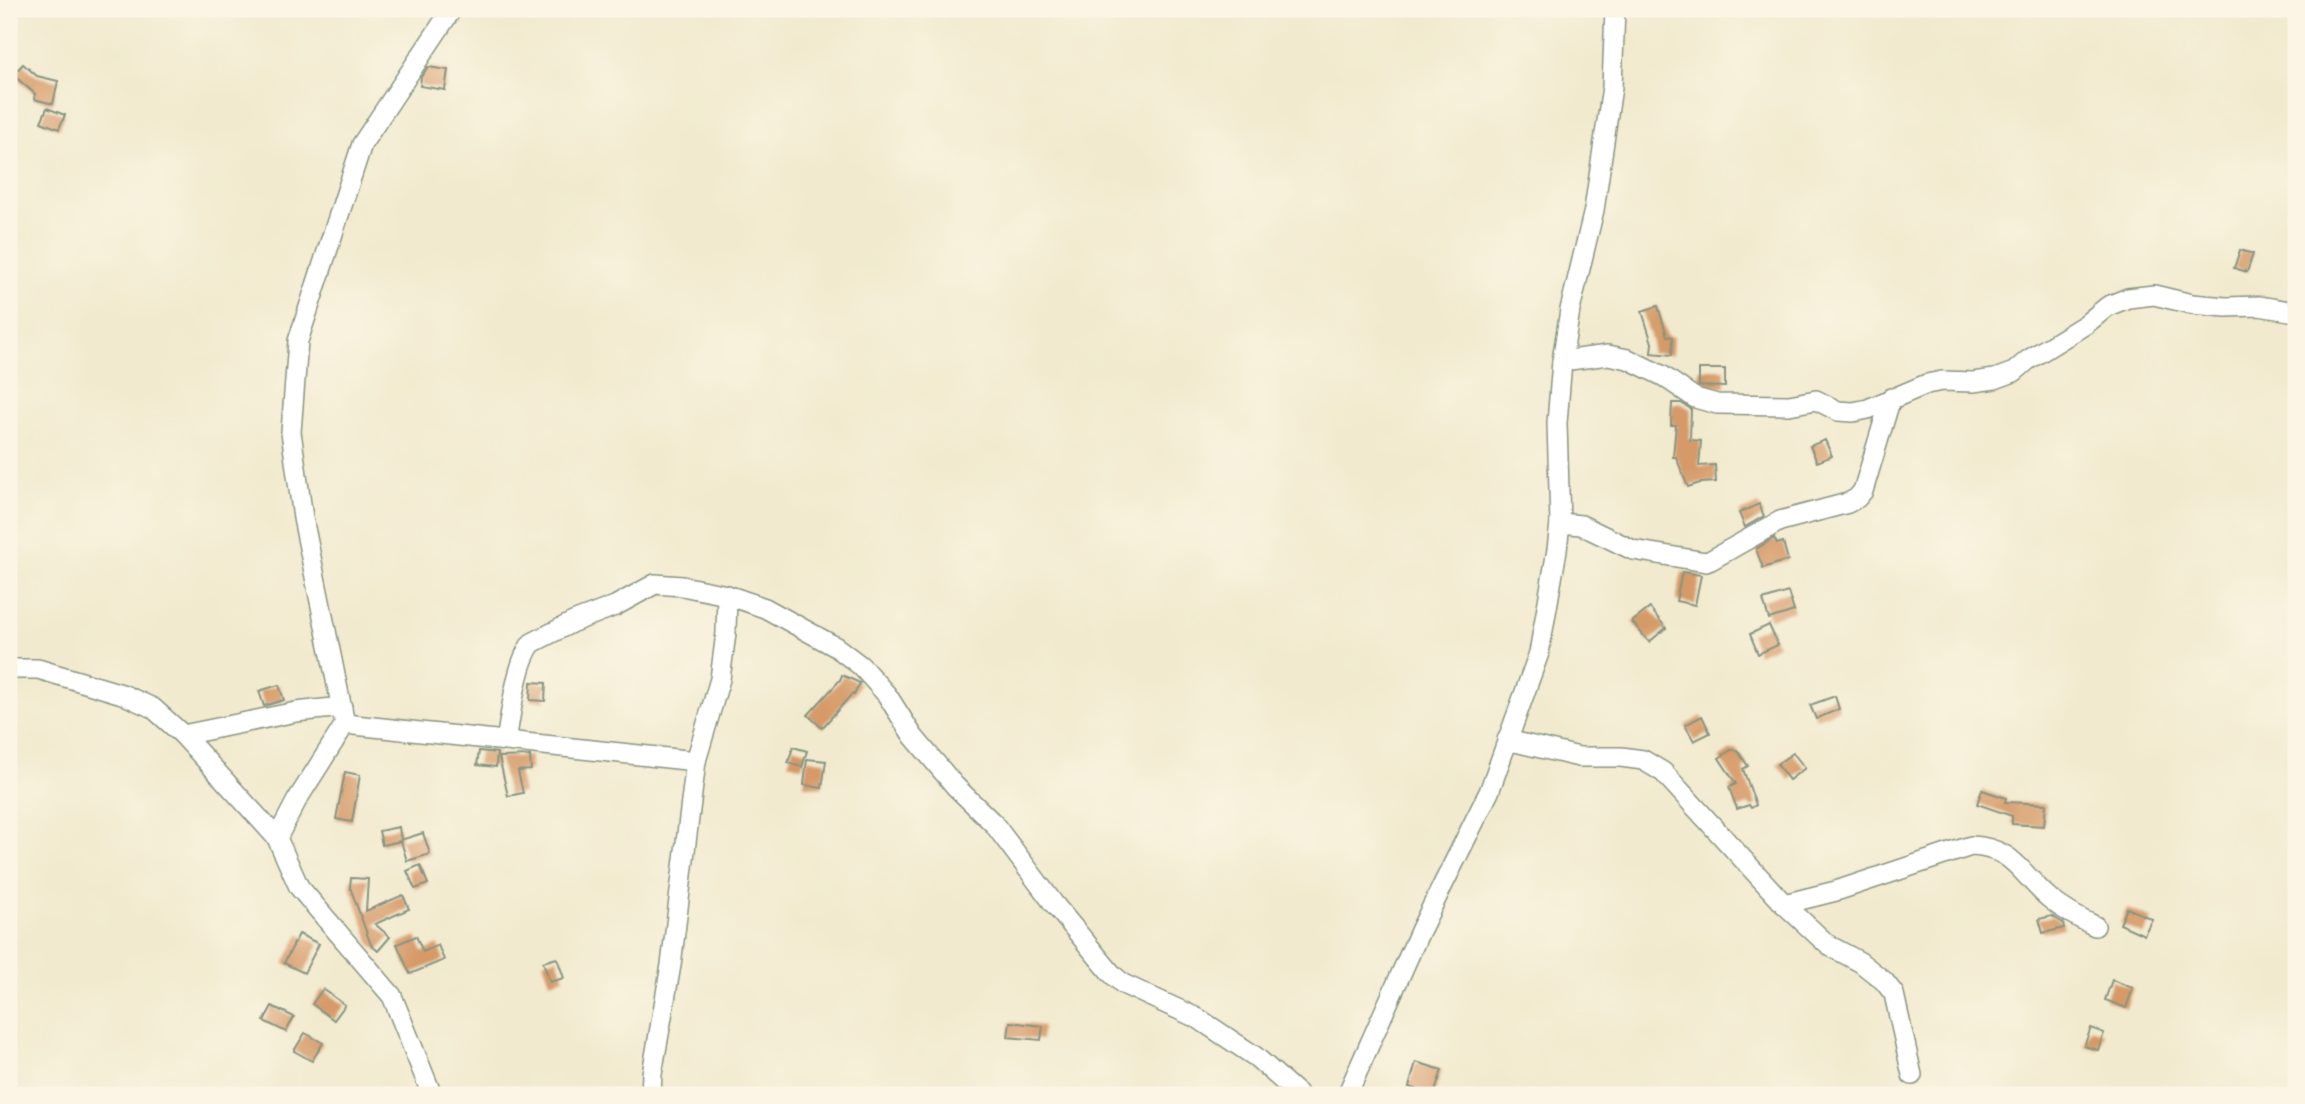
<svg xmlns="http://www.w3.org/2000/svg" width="2305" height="1104" font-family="Vollkorn,serif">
  <rect width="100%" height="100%" fill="#fcf5e5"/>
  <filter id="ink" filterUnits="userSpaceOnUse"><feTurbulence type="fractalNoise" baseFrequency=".0143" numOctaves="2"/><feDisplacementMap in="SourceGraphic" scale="14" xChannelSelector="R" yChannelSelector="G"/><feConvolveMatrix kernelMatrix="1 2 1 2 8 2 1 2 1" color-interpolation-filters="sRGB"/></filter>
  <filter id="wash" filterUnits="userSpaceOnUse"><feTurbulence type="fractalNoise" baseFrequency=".00686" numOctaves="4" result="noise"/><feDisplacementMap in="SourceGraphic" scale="28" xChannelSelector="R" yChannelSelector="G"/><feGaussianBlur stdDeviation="1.57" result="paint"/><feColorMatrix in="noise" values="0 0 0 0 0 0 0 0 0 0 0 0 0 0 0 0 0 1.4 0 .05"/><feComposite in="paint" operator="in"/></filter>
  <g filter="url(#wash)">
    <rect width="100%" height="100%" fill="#f1eace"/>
    <g id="blocks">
      <g fill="#d69a68">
        <path d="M 23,64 L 37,76 L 58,81 L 53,104 L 34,99 L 35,94 L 13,75 Z"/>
        <path d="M 428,67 L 448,70 L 445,90 L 420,86 L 421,77 Z"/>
        <path d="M 47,108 L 65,115 L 59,129 L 41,122 Z"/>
        <path d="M 2240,250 L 2253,254 L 2247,272 L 2234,268 Z"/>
        <path d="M 1658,306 L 1667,336 L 1673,337 L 1672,355 L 1651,353 L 1652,343 L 1642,311 Z"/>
        <path d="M 1699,369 L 1725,369 L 1725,387 L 1699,386 Z"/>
        <path d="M 1672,403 L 1681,403 L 1691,409 L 1690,440 L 1701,441 L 1699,466 L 1715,465 L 1716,482 L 1700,483 L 1688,487 L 1676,457 L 1673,457 L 1676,425 L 1671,425 Z"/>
        <path d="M 1825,440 L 1832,456 L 1817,462 L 1810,446 Z"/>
        <path d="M 1759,504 L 1764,516 L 1745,527 L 1739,513 Z"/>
        <path d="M 1774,538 L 1777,544 L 1783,542 L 1788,560 L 1763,568 L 1756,549 Z"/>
        <path d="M 1682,572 L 1701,575 L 1695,605 L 1676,601 Z"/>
        <path d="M 1788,592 L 1794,611 L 1769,619 L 1763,600 Z"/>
        <path d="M 1650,608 L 1666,628 L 1649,642 L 1632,622 Z"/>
        <path d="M 1769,625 L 1778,645 L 1758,654 L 1750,634 Z"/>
        <path d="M 842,675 L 860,683 L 854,695 L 852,694 L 822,728 L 808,715 L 840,680 Z"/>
        <path d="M 531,682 L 546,683 L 545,701 L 530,700 Z"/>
        <path d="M 279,685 L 284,700 L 264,706 L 259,691 Z"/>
        <path d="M 1835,696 L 1839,709 L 1816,719 L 1810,705 Z"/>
        <path d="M 1702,716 L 1710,733 L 1694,741 L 1685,725 Z"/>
        <path d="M 793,747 L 807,751 L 802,767 L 788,763 Z"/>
        <path d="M 1731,750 L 1737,750 L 1748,766 L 1743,769 L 1756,805 L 1751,808 L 1749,805 L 1737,809 L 1729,787 L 1736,784 L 1719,758 Z"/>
        <path d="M 479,751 L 497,753 L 496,767 L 477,765 Z"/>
        <path d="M 1793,753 L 1805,768 L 1789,780 L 1777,764 Z"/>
        <path d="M 530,756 L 531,770 L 518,771 L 523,793 L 508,796 L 499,757 Z"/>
        <path d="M 807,759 L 826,761 L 822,788 L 804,785 Z"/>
        <path d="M 345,772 L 360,775 L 352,822 L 336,819 Z"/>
        <path d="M 1982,790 L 2006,798 L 2005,802 L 2046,804 L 2044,826 L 2012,824 L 2012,816 L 1977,804 Z"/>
        <path d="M 399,827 L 401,840 L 423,833 L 430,854 L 407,861 L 401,841 L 382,845 L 379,831 Z"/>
        <path d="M 420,865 L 428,884 L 415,889 L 407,871 Z"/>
        <path d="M 351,878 L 368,879 L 366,911 L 403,895 L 409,909 L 375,924 L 390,937 L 378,951 L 371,945 L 350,887 Z"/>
        <path d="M 2127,908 L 2152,919 L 2144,935 L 2120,924 Z"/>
        <path d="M 2052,916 L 2063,923 L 2064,928 L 2043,933 L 2039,919 Z"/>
        <path d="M 299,934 L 319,944 L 304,973 L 284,963 Z"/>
        <path d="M 416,936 L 423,952 L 438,945 L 444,960 L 410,974 L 397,944 Z"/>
        <path d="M 557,958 L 564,978 L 550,982 L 543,962 Z"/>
        <path d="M 2112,980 L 2133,988 L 2126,1008 L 2105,1000 Z"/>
        <path d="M 323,989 L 345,1005 L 334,1020 L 312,1004 Z"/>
        <path d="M 272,1006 L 294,1017 L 286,1032 L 264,1021 Z"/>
        <path d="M 1010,1022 L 1043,1026 L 1041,1040 L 1008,1037 Z"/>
        <path d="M 2091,1028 L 2104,1033 L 2098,1050 L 2084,1046 Z"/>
        <path d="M 305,1033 L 323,1043 L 312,1061 L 294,1051 Z"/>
        <path d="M 1416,1062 L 1442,1070 L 1434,1095 L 1409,1087 Z"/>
      </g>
    </g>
  </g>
  <g filter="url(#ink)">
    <use href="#blocks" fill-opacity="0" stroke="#889481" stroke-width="2"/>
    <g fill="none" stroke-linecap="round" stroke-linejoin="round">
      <defs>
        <g id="minor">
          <path d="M 1562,361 L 1608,355 L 1628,359 L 1663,376 L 1695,398 L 1717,404 L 1789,405 L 1816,400 L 1838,411 L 1853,412 L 1868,409 L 1927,384 L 1942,381 L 1973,382 L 1995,379 L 2014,372 L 2028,360 L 2086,324 L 2108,306 L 2128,298 L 2154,295 L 2192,304 L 2226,307 L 2259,306 L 2296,312"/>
          <path d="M 1560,523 L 1581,525 L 1633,550 L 1706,562 L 1711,560 L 1780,521 L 1848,503 L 1857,498 L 1863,491 L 1891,398"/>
          <path d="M 9,669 L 38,669 L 122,694 L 153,708 L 183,735 L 277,838 L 299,887 L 392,996 L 432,1095"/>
          <path d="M 345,724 L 696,761 L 720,679 L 726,633 L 727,595 L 765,608 L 836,647 L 861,666 L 887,695 L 913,736 L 955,786 L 994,824 L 1054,904 L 1111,973 L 1123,984 L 1199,1019 L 1256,1057 L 1299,1095"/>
          <path d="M 183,735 L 296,712 L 342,707"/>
          <path d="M 1507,740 L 1579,757 L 1621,757 L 1643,760 L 1663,772 L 1784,904 L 1828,945 L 1860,962 L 1884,981 L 1894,994 L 1912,1075"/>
          <path d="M 506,741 C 511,715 516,663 532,643 L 573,622 L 615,606 L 655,584 L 682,586 L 727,595"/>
          <path d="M 277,838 L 297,800 L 345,724 L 303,518 L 291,432 L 298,341 L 362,144 L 452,9"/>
          <path d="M 1784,904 L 1836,891 L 1971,846 C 2014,848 2019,872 2049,898 C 2063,910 2078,918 2095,926"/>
          <path d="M 651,1095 L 652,1074 L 671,965 L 696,761"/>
          <path d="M 1347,1095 L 1420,931 L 1489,792 L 1539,653 L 1557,550 L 1560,523 L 1557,423 L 1562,361 L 1570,310 L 1594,210 L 1612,87 L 1615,9"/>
        </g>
      </defs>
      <use href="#minor" stroke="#889481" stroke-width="22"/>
      <use href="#minor" stroke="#fff" stroke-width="19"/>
    </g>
  </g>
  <rect width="2305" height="1104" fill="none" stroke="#fcf5e5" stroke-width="35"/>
</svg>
